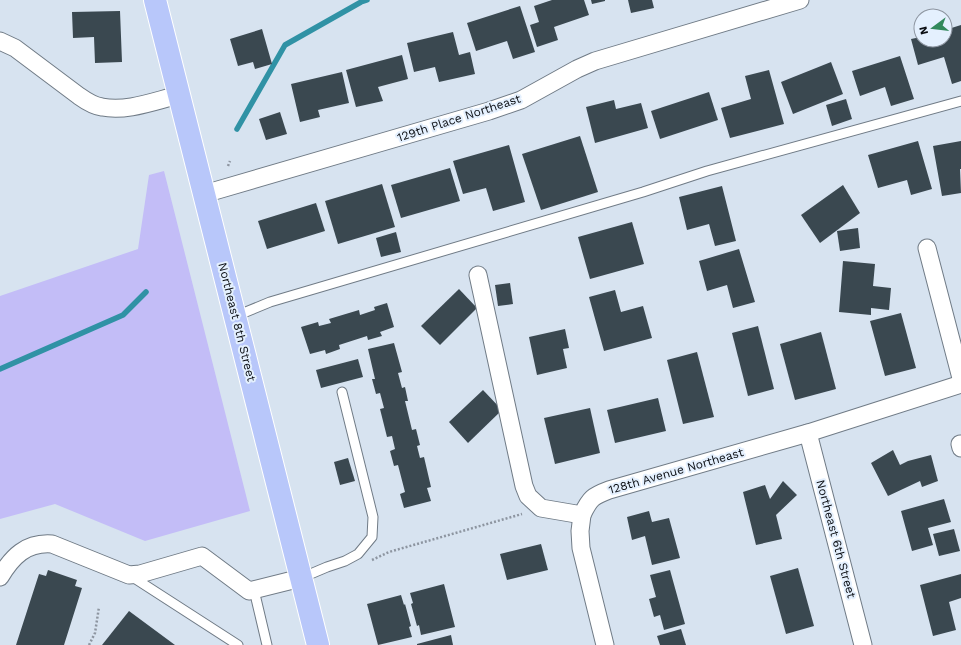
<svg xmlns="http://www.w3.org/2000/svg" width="961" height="645" font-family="'Work Sans',sans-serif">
  <rect width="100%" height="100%" fill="#d7e3f0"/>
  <path fill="#c3bdf7" d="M 164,171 L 250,511 L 145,541 L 55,504 L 0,519 L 0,296 L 138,249 L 149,175 Z"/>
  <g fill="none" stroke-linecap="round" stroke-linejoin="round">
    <g stroke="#3092a5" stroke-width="5.5">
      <path d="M 237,129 L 285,45 L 361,2 L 367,0"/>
      <path d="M 0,369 L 123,315 L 146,292"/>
    </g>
  </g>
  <g fill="#3a4850">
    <path d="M 552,0 L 584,0 L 589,15 L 554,27 L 558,40 L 537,47 L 530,25 L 539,22 L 534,6 Z"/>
    <path d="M 591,0 L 605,0 L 605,1 L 592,4 Z"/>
    <path d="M 628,0 L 652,0 L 654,8 L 631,13 Z"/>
    <path d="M 520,6 L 535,52 L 513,59 L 507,41 L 476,51 L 467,23 Z"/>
    <path d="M 120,11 L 122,62 L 95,63 L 94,37 L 73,38 L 72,12 Z"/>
    <path d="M 961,25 L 961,81 L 952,84 L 944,57 L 918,65 L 911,39 L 921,37 L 921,40 L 945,40 L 945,30 Z"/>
    <path d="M 262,29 L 272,64 L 255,69 L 253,62 L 238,66 L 230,39 Z"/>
    <path d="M 453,32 L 459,55 L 470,52 L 475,74 L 439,82 L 435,67 L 414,72 L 407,43 Z"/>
    <path d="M 402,55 L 408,79 L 378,87 L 383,101 L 356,107 L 346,70 Z"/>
    <path d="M 900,56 L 914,99 L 891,106 L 885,87 L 860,96 L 852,71 Z"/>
    <path d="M 831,62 L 843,94 L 793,114 L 781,82 Z"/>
    <path d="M 769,70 L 784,124 L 730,138 L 721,108 L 751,99 L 745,76 Z"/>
    <path d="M 342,72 L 349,103 L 318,110 L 320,117 L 300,122 L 291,84 Z"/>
    <path d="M 709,92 L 718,120 L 660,139 L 651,111 Z"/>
    <path d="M 846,99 L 852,119 L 832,126 L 826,105 Z"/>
    <path d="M 614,100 L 616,109 L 641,103 L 648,128 L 595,143 L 586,107 Z"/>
    <path d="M 280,112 L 287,134 L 266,140 L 259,119 Z"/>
    <path d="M 580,136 L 598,192 L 541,210 L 522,154 Z"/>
    <path d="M 918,141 L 932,189 L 911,195 L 907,180 L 878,188 L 868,155 Z"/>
    <path d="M 961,141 L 961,169 L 960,169 L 961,193 L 942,196 L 933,146 Z"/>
    <path d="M 509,145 L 525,202 L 493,211 L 486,188 L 463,194 L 453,161 Z"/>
    <path d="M 450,168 L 460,201 L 401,218 L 391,185 Z"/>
    <path d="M 382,184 L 395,227 L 338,244 L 325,201 Z"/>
    <path d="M 843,185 L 860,213 L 820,243 L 801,215 Z"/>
    <path d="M 722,186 L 736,241 L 715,246 L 709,224 L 687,230 L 679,197 Z"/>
    <path d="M 316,203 L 325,231 L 267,249 L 258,221 Z"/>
    <path d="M 632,222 L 644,264 L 590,279 L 578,237 Z"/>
    <path d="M 858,228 L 860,248 L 840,251 L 837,231 Z"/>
    <path d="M 396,232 L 401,252 L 381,257 L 376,238 Z"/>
    <path d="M 739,249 L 755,302 L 733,308 L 727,285 L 707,291 L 699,261 Z"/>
    <path d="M 843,261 L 875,264 L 873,286 L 891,288 L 889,310 L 871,308 L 871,315 L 839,312 Z"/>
    <path d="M 510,283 L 513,304 L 498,306 L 495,285 Z"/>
    <path d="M 459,289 L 477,308 L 440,345 L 421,326 Z"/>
    <path d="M 615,290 L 621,312 L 643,306 L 652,338 L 604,351 L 589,297 Z"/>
    <path d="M 387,303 L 394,327 L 380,332 L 382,336 L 368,340 L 367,336 L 339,345 L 340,349 L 326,354 L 325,350 L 310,354 L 301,327 L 318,322 L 319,326 L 331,323 L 329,319 L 359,310 L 360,315 L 375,310 L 374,307 Z"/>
    <path d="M 901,313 L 916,368 L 885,376 L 870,321 Z"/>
    <path d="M 758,326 L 774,389 L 748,396 L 732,333 Z"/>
    <path d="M 565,329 L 569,348 L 563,349 L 567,368 L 537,375 L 529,337 Z"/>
    <path d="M 821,332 L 836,389 L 795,400 L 780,344 Z"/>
    <path d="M 394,343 L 402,372 L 398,373 L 402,388 L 405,387 L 408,401 L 405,401 L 412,430 L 416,429 L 420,445 L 417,446 L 420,458 L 424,457 L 431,487 L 427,488 L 431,501 L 404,508 L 400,494 L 405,492 L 398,465 L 394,466 L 390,451 L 395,449 L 392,436 L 387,437 L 380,409 L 384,408 L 380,393 L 376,394 L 372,379 L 375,379 L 368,349 Z"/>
    <path d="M 697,352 L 714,417 L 683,424 L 667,360 Z"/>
    <path d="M 358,359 L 363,377 L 321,388 L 316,370 Z"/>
    <path d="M 483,390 L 502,410 L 468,443 L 449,422 Z"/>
    <path d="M 658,398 L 666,431 L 615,443 L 607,410 Z"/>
    <path d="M 590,408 L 600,453 L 555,464 L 544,418 Z"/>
    <path d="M 893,450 L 900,465 L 908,461 L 931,455 L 938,481 L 922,487 L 920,481 L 888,496 L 871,463 Z"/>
    <path d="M 348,458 L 355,481 L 340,485 L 334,462 Z"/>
    <path d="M 783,481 L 797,495 L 776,515 L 782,539 L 756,545 L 743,492 L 765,485 L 770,499 Z"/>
    <path d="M 944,499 L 951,522 L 928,528 L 933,545 L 912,551 L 901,511 Z"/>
    <path d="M 649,511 L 652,522 L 669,518 L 680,558 L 652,565 L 645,536 L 632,540 L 627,517 Z"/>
    <path d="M 954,529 L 960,551 L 939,556 L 933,534 Z"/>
    <path d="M 541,544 L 548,570 L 507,580 L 500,554 Z"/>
    <path d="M 798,568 L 814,626 L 786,634 L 770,576 Z"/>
    <path d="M 48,570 L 77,580 L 75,586 L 82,588 L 64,645 L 16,645 L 39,574 L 46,576 Z"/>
    <path d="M 670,570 L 685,624 L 664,630 L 660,615 L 654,617 L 649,599 L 656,597 L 650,575 Z"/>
    <path d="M 961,574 L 961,598 L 949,602 L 956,630 L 933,636 L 920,585 Z"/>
    <path d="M 444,584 L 455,627 L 421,635 L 419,625 L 417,626 L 411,604 L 413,603 L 410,593 Z"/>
    <path d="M 401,595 L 404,605 L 405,604 L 411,626 L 409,627 L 412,637 L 378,645 L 367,604 Z"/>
    <path d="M 129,611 L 175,645 L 102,645 Z"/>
    <path d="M 681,629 L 686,645 L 660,645 L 657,636 Z"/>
    <path d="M 451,635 L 453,645 L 417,645 L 417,644 Z"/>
  </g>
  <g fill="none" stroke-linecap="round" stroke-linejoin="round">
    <defs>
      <g id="lane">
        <path d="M 236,316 L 270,302 L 643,192 L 707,171 L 961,101"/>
        <path d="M 131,576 L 238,645"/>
        <path d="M 301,578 L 327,567 L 345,561 L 358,554 L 372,537 L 373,517 L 342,392"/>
        <path d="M 254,590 L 267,645"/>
      </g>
      <g id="street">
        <path d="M 0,41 L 15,48 L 79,96 C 86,101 94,106 102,107 C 127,112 154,101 179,95"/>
        <path d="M 204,194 L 489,111 L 521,100 L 577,69 L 595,61 L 800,0"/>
        <path d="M 927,248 L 961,378"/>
        <path d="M 478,275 L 524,486 L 528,496 L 541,508 L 582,515 C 590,498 593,496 609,490 L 808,433 L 961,384"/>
        <path d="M 808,433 L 863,645"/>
        <path d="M 960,444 L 961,448"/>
        <path d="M 582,515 L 580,531 L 581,548 L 605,645"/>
        <path d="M 0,577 C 12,557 26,542 52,544 L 129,575 L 140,574 L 202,556 L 249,591 L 301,578"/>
      </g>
      <path id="primary" d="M 155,0 L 318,645"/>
    </defs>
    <use href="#lane" stroke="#707b86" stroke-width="11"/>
    <use href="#street" stroke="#707b86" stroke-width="19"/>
    <use href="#primary" stroke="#fff" stroke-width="24"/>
    <g stroke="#8d95a0" stroke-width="2.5" stroke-dasharray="2 2" stroke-linecap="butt">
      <path d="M 228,166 L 230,161"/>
      <path d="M 372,560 L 389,552 L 522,514"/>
      <path d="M 89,645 L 95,633 L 99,607"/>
    </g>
    <use href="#lane" stroke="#fff" stroke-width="9"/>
    <use href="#street" stroke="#fff" stroke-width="17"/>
    <use href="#primary" stroke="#b8c7fa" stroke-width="22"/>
  </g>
  <g text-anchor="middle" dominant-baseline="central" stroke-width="4" stroke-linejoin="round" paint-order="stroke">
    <g font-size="12" fill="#0a0d12" stroke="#e4f0fe">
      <text transform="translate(459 118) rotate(-18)">129th Place Northeast</text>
      <text transform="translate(237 322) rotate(76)">Northeast 8th Street</text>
      <text transform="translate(676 471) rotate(-16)">128th Avenue Northeast</text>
      <text transform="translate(836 539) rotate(75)">Northeast 6th Street</text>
    </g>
  </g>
  <g transform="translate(933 28) rotate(255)"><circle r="19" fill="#e4f0fe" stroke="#8d95a0"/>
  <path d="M0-3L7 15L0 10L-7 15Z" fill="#32895c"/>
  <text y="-6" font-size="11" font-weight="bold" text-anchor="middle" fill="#0a0d12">N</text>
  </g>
</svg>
